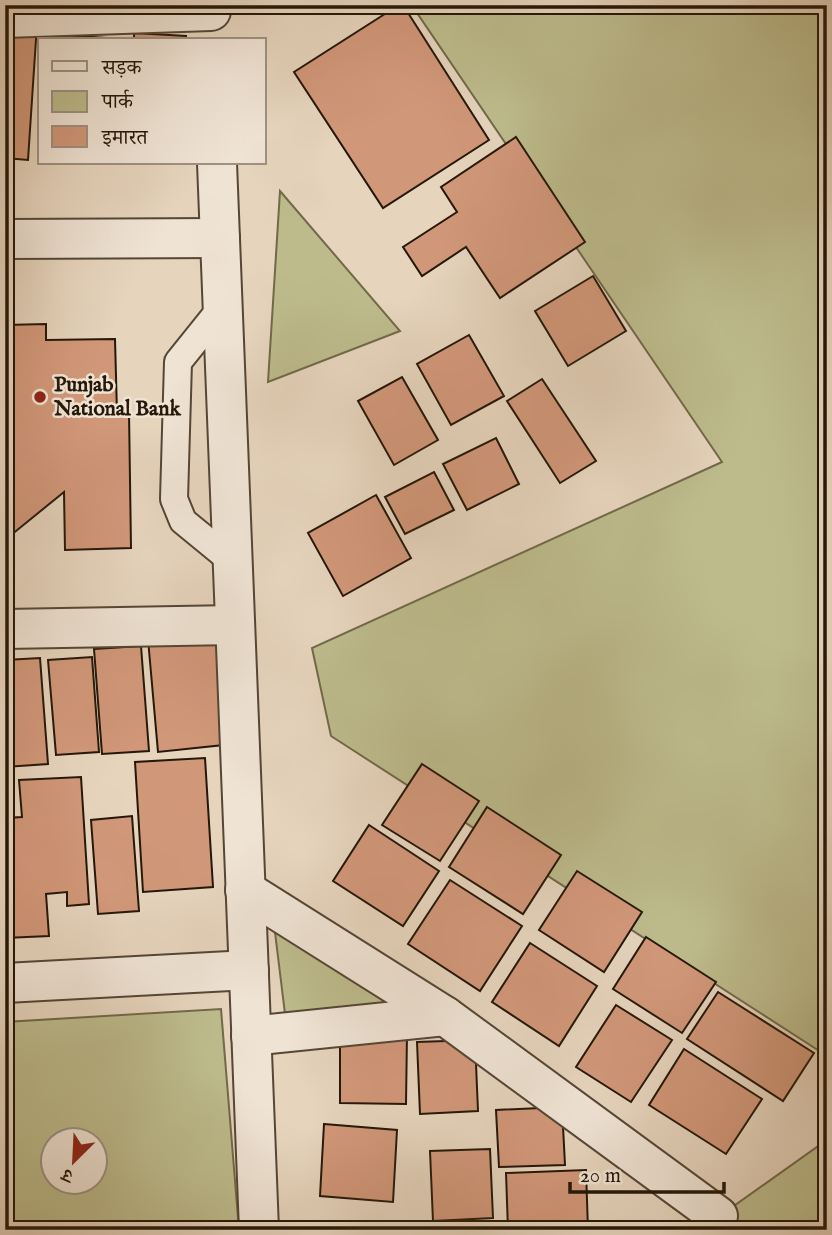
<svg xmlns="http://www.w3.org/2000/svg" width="832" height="1235" font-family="'IM FELL English','Noto Serif Devanagari',serif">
  <rect width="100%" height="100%" fill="#e6d4bd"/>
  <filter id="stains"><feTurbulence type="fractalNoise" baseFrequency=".00286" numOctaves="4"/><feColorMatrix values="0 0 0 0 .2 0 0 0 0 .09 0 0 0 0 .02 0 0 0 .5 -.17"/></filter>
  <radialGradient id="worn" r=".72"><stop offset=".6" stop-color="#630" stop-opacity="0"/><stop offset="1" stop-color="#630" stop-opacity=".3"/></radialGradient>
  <g fill="#bdbb8c" stroke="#71694a" stroke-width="2" fill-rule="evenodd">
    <path d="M 374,5 L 827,5 L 827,1056 L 331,736 L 312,648 L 722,462 L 417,13 Z"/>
    <path d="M 280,191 L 400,331 L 268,382 Z"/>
    <path d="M 274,924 L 409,1014 L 286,1022 Z"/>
    <path d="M 221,1009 L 239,1230 L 5,1230 L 5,1022 ZM 94,1140 L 94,1182 L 52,1182 L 52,1140 Z"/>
    <path d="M 824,1142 L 827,1230 L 700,1230 Z"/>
  </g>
  <g fill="#d19779" stroke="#251709" stroke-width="2">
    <path d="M 399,5 L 403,5 L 489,140 L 383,208 L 294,72 Z"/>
    <path d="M 5,22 L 37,24 L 28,160 L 5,158 Z"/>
    <path d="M 134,33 L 186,36 L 186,40 L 134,40 Z"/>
    <path d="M 47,34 L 124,39 L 123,40 L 46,40 Z"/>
    <path d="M 516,137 L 585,242 L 500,298 L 466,247 L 422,276 L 403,247 L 457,212 L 441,187 Z"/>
    <path d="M 593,276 L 626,331 L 568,366 L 535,311 Z"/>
    <path d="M 46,324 L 46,340 L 115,339 L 117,413 L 129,412 L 131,548 L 65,550 L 64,492 L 5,540 L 5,325 Z"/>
    <path d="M 469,335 L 504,396 L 451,425 L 417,364 Z"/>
    <path d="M 402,377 L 438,440 L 394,465 L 358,401 Z"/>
    <path d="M 542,379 L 596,461 L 560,483 L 507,401 Z"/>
    <path d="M 496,438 L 519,484 L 467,510 L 443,464 Z"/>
    <path d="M 434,472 L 454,510 L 405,534 L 385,497 Z"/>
    <path d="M 376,495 L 411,558 L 343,596 L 308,533 Z"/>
    <path d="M 228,634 L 233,744 L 158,752 L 148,639 Z"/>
    <path d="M 141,646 L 149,751 L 102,754 L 94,649 Z"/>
    <path d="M 92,657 L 99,752 L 56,755 L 48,660 Z"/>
    <path d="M 40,658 L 48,764 L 5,767 L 5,660 Z"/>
    <path d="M 205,758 L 213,887 L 143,892 L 135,762 Z"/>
    <path d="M 422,764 L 479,801 L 440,861 L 382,825 Z"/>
    <path d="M 81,777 L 89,904 L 67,906 L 67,892 L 46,894 L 49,936 L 5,938 L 5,818 L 22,817 L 19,780 Z"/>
    <path d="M 487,807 L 561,855 L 523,914 L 449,867 Z"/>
    <path d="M 132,816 L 139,911 L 98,914 L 91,820 Z"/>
    <path d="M 369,825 L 439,871 L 403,926 L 333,881 Z"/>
    <path d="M 577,871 L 642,912 L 604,972 L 539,930 Z"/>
    <path d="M 450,880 L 522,926 L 480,991 L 408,944 Z"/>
    <path d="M 646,937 L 716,982 L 682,1033 L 613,989 Z"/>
    <path d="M 530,943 L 597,986 L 559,1046 L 492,1002 Z"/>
    <path d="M 718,992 L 814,1053 L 783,1101 L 687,1039 Z"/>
    <path d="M 616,1005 L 672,1040 L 631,1102 L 576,1067 Z"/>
    <path d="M 340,1033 L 407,1034 L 406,1104 L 340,1103 Z"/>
    <path d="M 475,1040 L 478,1111 L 420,1114 L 417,1042 Z"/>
    <path d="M 684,1049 L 762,1099 L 726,1154 L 649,1105 Z"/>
    <path d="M 562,1107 L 565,1165 L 499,1167 L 496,1110 Z"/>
    <path d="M 324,1124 L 397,1130 L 393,1202 L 320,1196 Z"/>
    <path d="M 490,1149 L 493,1218 L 433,1221 L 430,1151 Z"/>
    <path d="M 586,1170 L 588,1230 L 508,1230 L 506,1173 Z"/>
  </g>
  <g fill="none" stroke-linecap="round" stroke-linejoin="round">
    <defs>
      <path id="lane" d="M 223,306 L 178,362 L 174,499 L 183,521 L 233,562"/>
      <g id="street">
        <path d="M 5,18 L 211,11"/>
        <path d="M 217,163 L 259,1230"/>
        <path d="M 5,239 L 220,238"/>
        <path d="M 5,629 L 235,625"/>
        <path d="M 245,890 L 445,1016 L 718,1216"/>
        <path d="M 5,983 L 249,970"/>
        <path d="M 251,1036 L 445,1016"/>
      </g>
    </defs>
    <use href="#lane" stroke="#554636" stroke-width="30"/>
    <use href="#street" stroke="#554636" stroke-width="42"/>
    <use href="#lane" stroke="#efe3d4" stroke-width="26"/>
    <use href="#street" stroke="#efe3d4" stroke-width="38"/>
  </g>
  <circle fill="#8f2418" stroke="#efe3d4" stroke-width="2.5" cx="40" cy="397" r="7"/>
  <g text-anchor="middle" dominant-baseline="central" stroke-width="5" stroke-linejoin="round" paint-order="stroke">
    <g font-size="21" font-weight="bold" fill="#251709" stroke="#efe3d4" text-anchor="start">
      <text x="54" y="385">Punjab<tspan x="54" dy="24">National Bank</tspan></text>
    </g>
  </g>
  <rect width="832" height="1235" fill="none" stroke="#e6d4bd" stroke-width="28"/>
  <rect x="7" y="7" width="818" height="1221" fill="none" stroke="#251709" stroke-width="3.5"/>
  <rect x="14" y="14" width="804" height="1207" fill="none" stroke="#251709" stroke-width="2"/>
  <rect x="38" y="38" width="228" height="126" fill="#efe3d4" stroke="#9e9183" stroke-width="2"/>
  <rect x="52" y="61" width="35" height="10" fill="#efe3d4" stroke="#9e9183" stroke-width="2"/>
  <text x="102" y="74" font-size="21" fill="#251709">सड़क</text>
  <rect x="52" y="91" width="35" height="21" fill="#bdbb8c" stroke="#9e9183" stroke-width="2"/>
  <text x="102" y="108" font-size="21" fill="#251709">पार्क</text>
  <rect x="52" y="126" width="35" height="21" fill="#d19779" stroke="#9e9183" stroke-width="2"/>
  <text x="102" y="144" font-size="21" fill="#251709">इमारत</text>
  <g transform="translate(74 1161) rotate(204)"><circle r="33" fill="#efe3d4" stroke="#9e9183" stroke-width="2"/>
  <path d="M0-5L12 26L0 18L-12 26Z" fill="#8f2418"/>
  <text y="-10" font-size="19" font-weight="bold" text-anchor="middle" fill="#251709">उ</text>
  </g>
  <path d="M570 1182v10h154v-10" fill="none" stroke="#251709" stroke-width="3.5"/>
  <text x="580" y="1182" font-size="21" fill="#251709" stroke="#efe3d4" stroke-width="5" paint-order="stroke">20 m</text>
  <rect width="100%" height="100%" filter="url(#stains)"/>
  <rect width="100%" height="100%" fill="url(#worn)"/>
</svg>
